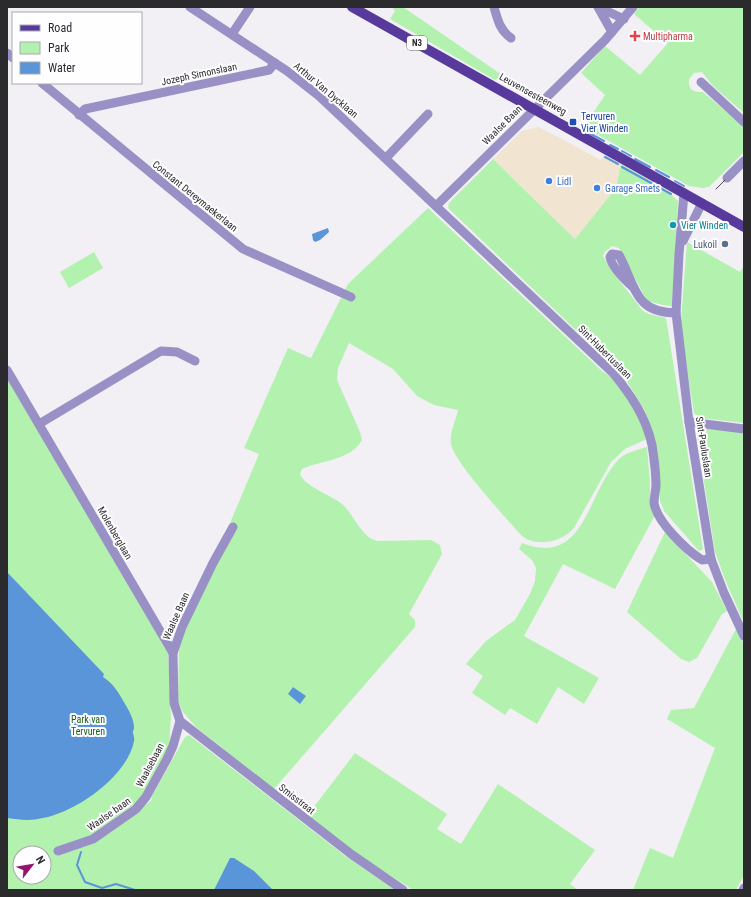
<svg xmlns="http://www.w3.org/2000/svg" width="751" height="897" font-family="'Roboto Condensed',sans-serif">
  <rect width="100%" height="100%" fill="#f2eff5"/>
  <path fill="#f1e5d1" d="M 539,127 L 601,160 L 604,155 L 621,164 L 616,188 L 575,239 L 493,159 L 522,131 Z"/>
  <g fill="#b3f2ae" fill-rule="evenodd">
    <path d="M 392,7 L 403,7 L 502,75 L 495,80 L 390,19 L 395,11 Z"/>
    <path d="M 639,7 L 744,7 L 744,113 L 713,86 L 702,72 L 694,73 L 689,79 C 688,91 694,92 703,92 L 744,127 L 744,152 L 709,187 L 703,188 L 689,186 L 584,127 L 605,95 L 581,73 L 605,46 L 640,75 L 668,43 L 634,14 Z"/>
    <path d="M 493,159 L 575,239 L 616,188 L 621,164 L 665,189 L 678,201 L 672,306 L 663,305 L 647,301 L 619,248 L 612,246 L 605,252 L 603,256 L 611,270 L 643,311 L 649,314 L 666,318 L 703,549 L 699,551 L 664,511 L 660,501 L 660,480 L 652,428 L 644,409 L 623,375 L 448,208 L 449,203 Z"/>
    <path d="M 428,208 L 602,371 C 625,384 638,415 647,439 L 625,449 L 611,462 L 574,528 C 563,542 535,548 521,535 C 506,518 454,462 451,444 C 449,434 456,420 458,410 L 434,405 L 417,396 L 393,369 L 349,343 L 338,368 L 337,380 L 360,432 L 362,440 C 350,461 321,460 302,469 L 300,474 C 304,486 331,495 342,504 C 354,514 361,538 378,541 L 431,540 L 440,545 L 442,554 L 409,614 L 415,620 L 415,627 L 274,789 L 196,727 L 183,712 L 178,701 L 179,645 L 259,454 L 244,448 L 288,348 L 311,358 L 348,284 Z"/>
    <path d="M 687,242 L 740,272 L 744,266 L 744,423 L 700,418 L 694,413 L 683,345 L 681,320 Z"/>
    <path d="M 94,252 L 103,268 L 69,288 L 60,272 Z"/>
    <path d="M 7,378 L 168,653 L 171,716 L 169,747 L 139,801 L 91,835 L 54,848 L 92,843 L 151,801 L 152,796 L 185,737 L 189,735 L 344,855 L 395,890 L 7,890 ZM 20,853 L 44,853 L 44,877 L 20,877 Z"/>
    <path d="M 706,428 L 744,432 L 744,623 L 726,582 L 715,552 L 697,436 L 700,429 Z"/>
    <path d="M 647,447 L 650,483 L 650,505 L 654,517 L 615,589 L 563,564 L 524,636 L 599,678 L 584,704 L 558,687 L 537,724 L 510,708 L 505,715 L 472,693 L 483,676 L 466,664 L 486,641 L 515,620 L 530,594 L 535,581 L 536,568 L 532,560 L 519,549 L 522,543 C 586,568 587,491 619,459 C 627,452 637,450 647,447 Z"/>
    <path d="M 665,532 L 712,582 L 727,611 L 722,614 L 697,658 L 689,662 L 681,659 L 627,612 Z"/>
    <path d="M 736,629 L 744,645 L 744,875 L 736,890 L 633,890 L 650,848 L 673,858 L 715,748 L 667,719 L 671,710 L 694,708 Z"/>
    <path d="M 355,753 L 447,814 L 437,829 L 461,844 L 498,784 L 595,850 L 570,884 L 578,890 L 413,890 L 363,858 L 307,816 Z"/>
  </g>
  <g fill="#5b95d9">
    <path d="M 328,228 L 329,232 L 320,240 L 315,242 L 313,240 L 312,234 Z"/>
    <path d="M 7,572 L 104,674 L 103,677 C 113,683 119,693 125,704 C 129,710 134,720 134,727 C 134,731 133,729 133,732 C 133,735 135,738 134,741 C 128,775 77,812 43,818 C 31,821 20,820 7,818 Z"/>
    <path d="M 293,687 L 306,696 L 300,704 L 288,694 Z"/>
    <path d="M 230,858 L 234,858 L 254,871 L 273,890 L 214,890 Z"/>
  </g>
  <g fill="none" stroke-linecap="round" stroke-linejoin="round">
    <g stroke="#5b95d9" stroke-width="2">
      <path d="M 589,133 L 604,141"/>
      <path d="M 610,145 L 618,149"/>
      <path d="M 622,151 L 631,156"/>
      <path d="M 605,157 L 618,164"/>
      <path d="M 635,159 L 650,167"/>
      <path d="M 622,167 L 671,194"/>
      <path d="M 656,170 L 669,177"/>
      <path d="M 675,181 L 684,186"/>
      <path d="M 81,852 L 77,865 L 85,882 L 102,888 L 116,884 L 135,890"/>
    </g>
    <g stroke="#9990c6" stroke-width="9">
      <path d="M 190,7 L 287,71 L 319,96 L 613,373 C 631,395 646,417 652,445 C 654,458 656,471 656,485 C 656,491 654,497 654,503 C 657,522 686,550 702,560 L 711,559"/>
      <path d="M 494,7 C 498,21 500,30 511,38"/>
      <path d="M 598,7 L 612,32"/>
      <path d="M 598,7 L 624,19"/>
      <path d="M 232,34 L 250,7"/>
      <path d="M 7,53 L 13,58"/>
      <path d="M 701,82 L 744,122"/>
      <path d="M 42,83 L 243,249 L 351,297"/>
      <path d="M 79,115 L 85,109 L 269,70 L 275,63"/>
      <path d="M 386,158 L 428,114"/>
      <path d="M 727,178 L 744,161"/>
      <path d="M 684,193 L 679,254 L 676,313 L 689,422 L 711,559 L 724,593 L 744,636"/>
      <path d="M 436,206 L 605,40 L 633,7"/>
      <path d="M 683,241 L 702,203"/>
      <path d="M 634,288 C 626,281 612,268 610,257 L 612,254 L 619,255 C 636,286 634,313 676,313"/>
      <path d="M 7,370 L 173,653"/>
      <path d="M 689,422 L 744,429"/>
      <path d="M 39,424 L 161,351 L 177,352 L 195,361"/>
      <path d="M 180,721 L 351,854 L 403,890"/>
      <path d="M 58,851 L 93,839 L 136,809 L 146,797 L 167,759 L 173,746 L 180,721 L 174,703 L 173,653 L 182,627 L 213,563 L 233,527"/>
      <path d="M 743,890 L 744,888"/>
    </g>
    <path stroke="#573a9c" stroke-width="10" d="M 352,7 L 744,227"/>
    <path stroke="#49484a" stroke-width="1" d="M 716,189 L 725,180"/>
  </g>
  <path fill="#e0444e" stroke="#fefdff" stroke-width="1.5" d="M633 30h4v4h4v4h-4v4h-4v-4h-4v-4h4z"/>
  <rect fill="#1a4fb4" stroke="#fefdff" stroke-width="1.5" x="569" y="118" width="8" height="8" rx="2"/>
  <g fill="#3f7fe0" stroke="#fefdff" stroke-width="1.5">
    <circle cx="549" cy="181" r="4"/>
    <circle cx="597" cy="188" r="4"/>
  </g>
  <circle fill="#0f9aa8" stroke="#fefdff" stroke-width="1.5" cx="673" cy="225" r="4"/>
  <circle fill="#5c6f8a" stroke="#fefdff" stroke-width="1.5" cx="725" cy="244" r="4"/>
  <g text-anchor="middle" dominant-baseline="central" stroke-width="4" stroke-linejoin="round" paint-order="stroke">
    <rect fill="#fefdff" stroke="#6a696b" stroke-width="1" x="407" y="36" width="20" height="14" rx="3"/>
    <g font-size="9" font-weight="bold" fill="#2b2a2c">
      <text x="417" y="43">N3</text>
    </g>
    <g font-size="10" fill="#be3a42" stroke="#fefdff" text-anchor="start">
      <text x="643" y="36">Multipharma</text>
    </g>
    <g font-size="10" fill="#2b2a2c" stroke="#fefdff">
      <text transform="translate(199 74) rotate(-12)">Jozeph Simonslaan</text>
      <text transform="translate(326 90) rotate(40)">Arthur Van Dycklaan</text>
      <text transform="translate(533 94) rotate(29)">Leuvensesteenweg</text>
      <text transform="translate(502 125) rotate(-45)">Waalse Baan</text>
      <text transform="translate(195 196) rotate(39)">Constant Dereymaekerlaan</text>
      <text transform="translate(605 352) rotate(45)">Sint-Hubertuslaan</text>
      <text transform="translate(704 447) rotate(81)">Sint-Pauluslaan</text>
      <text transform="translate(115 533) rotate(60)">Molenberglaan</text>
      <text transform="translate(176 616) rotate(-66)">Waalse Baan</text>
      <text transform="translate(150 765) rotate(-62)">Waalsebaan</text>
      <text transform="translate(297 799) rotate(38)">Smisstraat</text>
      <text transform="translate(109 814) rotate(-35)">Waalse baan</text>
    </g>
    <g font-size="10" fill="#164399" stroke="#fefdff" text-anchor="start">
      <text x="581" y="116">Tervuren<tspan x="581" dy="12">Vier Winden</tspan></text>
    </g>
    <g font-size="10" fill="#366cbe" stroke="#fefdff" text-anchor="start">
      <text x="557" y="181">Lidl</text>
      <text x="605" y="188">Garage Smets</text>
    </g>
    <g font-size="10" fill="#0d838f" stroke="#fefdff" text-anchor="start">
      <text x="681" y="225">Vier Winden</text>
    </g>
    <g font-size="10" fill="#4e5e75" stroke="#fefdff" text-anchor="end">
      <text x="717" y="244">Lukoil</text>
    </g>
    <g font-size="10" fill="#195b17" stroke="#fefdff">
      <text x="88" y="719">Park van<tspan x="88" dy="12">Tervuren</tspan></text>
    </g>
  </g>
  <rect width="751" height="897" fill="none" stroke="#2b2a2c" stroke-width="16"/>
  <rect x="12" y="12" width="130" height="72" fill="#fefdff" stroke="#aaa9ab"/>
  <rect x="20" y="25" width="20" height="6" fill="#573a9c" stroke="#aaa9ab"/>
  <text x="48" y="32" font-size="12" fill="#2b2a2c">Road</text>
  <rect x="20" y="42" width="20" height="12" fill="#b3f2ae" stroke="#aaa9ab"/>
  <text x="48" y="52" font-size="12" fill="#2b2a2c">Park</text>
  <rect x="20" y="62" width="20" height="12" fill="#5b95d9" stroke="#aaa9ab"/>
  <text x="48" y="72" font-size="12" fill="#2b2a2c">Water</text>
  <g transform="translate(32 865) rotate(59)"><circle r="19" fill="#fefdff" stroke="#aaa9ab"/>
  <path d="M0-3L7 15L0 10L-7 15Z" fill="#95136c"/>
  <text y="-6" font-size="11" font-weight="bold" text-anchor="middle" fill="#2b2a2c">N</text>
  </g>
</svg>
